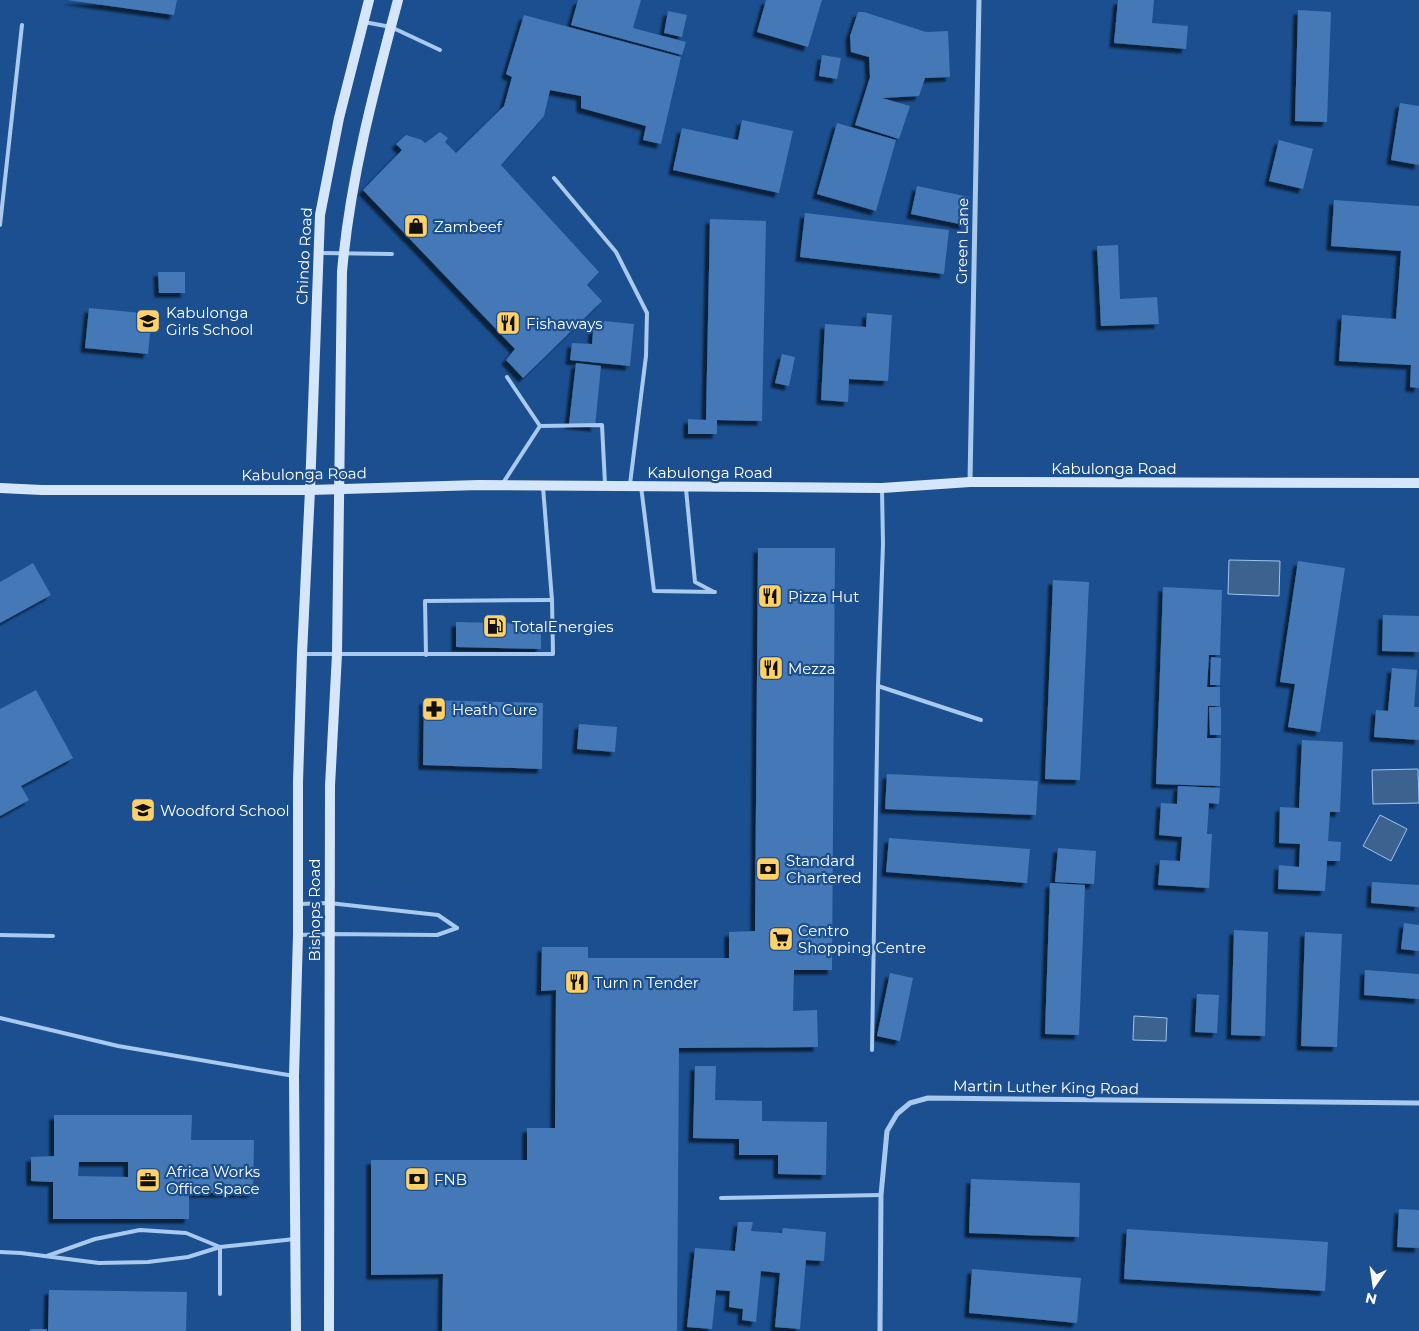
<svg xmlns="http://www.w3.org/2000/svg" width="1419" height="1331" font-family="Montserrat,sans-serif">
  <defs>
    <filter id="shadow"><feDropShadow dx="-4.5" dy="4.5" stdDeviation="1" flood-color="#0009"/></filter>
  </defs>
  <rect width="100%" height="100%" fill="#1b4f8f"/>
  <g fill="#3c6290" stroke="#9cc4f0">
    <path d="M 1229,560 L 1280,561 L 1279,596 L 1228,594 Z"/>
    <path d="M 1418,769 L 1419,803 L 1373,804 L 1372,770 Z"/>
    <path d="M 1380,815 L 1407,829 L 1391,861 L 1363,846 Z"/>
    <path d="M 1134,1016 L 1167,1018 L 1166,1041 L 1133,1040 Z"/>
  </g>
  <g fill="#4478b7" fill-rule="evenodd" filter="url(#shadow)">
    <path d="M 67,0 L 177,0 L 174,15 Z"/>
    <path d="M 578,0 L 641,0 L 633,28 L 686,42 L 682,55 L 571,25 Z"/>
    <path d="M 766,0 L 822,0 L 808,47 L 757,32 Z"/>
    <path d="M 1118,0 L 1154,0 L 1152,23 L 1188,26 L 1186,49 L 1114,43 Z"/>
    <path d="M 1298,10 L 1331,12 L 1327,122 L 1295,121 Z"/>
    <path d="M 668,11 L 687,15 L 682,37 L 664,33 Z"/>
    <path d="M 858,12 L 864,12 L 926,32 L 948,31 L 950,77 L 925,78 L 919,96 L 882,98 L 910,106 L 899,139 L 855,125 L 870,77 L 869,57 L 851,52 L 850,36 Z"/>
    <path d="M 524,15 L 681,57 L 661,144 L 643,140 L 646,126 L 581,108 L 581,96 L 550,90 L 544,116 L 501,165 L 599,272 L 587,285 L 602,301 L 523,378 L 506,360 L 515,349 L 363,190 L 402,150 L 396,144 L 406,135 L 422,140 L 425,143 L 440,132 L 448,138 L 445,142 L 456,153 L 504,106 L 512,77 L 506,74 Z"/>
    <path d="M 822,55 L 841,58 L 837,79 L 819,76 Z"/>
    <path d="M 1400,103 L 1419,106 L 1419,165 L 1391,160 Z"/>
    <path d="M 742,120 L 793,131 L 779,193 L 673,170 L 682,128 L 738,140 Z"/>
    <path d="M 837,123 L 896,140 L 876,211 L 817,194 Z"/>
    <path d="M 1279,140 L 1313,149 L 1303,189 L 1269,181 Z"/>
    <path d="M 917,186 L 969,197 L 964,225 L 911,214 Z"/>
    <path d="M 1334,200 L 1419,206 L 1419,388 L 1410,387 L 1411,365 L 1339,361 L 1342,315 L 1396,319 L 1401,251 L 1331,246 Z"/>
    <path d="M 805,213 L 949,230 L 944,274 L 800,257 Z"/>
    <path d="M 710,219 L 766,221 L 762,421 L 717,420 L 717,434 L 688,434 L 688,419 L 706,420 Z"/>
    <path d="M 1118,245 L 1120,299 L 1157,297 L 1159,324 L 1101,326 L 1097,246 Z"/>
    <path d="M 158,272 L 185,272 L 185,293 L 159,293 Z"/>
    <path d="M 89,308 L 152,314 L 148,354 L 85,348 Z"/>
    <path d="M 867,313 L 892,315 L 888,381 L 849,379 L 848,402 L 821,400 L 825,324 L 866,327 Z"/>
    <path d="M 594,320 L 634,324 L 630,366 L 570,360 L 572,343 L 592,344 Z"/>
    <path d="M 782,354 L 795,357 L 789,386 L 775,383 Z"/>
    <path d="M 576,363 L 601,366 L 595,427 L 569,424 Z"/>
    <path d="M 758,548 L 835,548 L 832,970 L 794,970 L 793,1011 L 817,1010 L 818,1047 L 679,1048 L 677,1331 L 442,1331 L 443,1274 L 371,1275 L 371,1160 L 527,1160 L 527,1128 L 555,1128 L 556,990 L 541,991 L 542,947 L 588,947 L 588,958 L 729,958 L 729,932 L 755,931 Z"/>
    <path d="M 1298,561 L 1345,568 L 1320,732 L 1288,727 L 1295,684 L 1280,682 Z"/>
    <path d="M 33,563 L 51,595 L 0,623 L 0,582 Z"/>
    <path d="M 1053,580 L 1089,582 L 1080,780 L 1045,779 Z"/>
    <path d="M 1163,587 L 1222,590 L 1220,655 L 1209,655 L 1207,687 L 1220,687 L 1220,706 L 1208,706 L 1207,738 L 1221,738 L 1220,786 L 1156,784 Z"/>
    <path d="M 1383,615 L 1419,616 L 1419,652 L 1382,651 Z"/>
    <path d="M 456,622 L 541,624 L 541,649 L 456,647 Z"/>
    <path d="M 1211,657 L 1221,658 L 1220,685 L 1210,685 Z"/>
    <path d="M 1392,668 L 1417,670 L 1414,707 L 1419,707 L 1419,740 L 1374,737 L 1376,710 L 1388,711 Z"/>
    <path d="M 36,690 L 73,758 L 21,786 L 29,800 L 0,816 L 0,709 Z"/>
    <path d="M 424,700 L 543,703 L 542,769 L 423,765 Z"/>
    <path d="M 1209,707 L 1221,707 L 1221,735 L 1210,735 Z"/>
    <path d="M 579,724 L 617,727 L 615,752 L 577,749 Z"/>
    <path d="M 1302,740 L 1343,742 L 1340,812 L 1330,812 L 1328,841 L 1341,842 L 1340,861 L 1327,861 L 1325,891 L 1278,889 L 1279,865 L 1299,867 L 1300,844 L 1279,843 L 1280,807 L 1299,808 Z"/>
    <path d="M 887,774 L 1038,781 L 1036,815 L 885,809 Z"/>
    <path d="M 1178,786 L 1220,788 L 1219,804 L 1209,803 L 1207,834 L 1212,834 L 1209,888 L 1158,885 L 1160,860 L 1180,861 L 1182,837 L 1159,835 L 1161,803 L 1177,804 Z"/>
    <path d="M 889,838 L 1030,849 L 1027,883 L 886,872 Z"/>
    <path d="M 1058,848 L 1096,851 L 1094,884 L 1055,882 Z"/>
    <path d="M 1372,882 L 1419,885 L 1419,907 L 1371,903 Z"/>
    <path d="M 1050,883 L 1085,885 L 1079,1035 L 1045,1034 Z"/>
    <path d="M 1404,923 L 1419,925 L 1419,951 L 1401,949 Z"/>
    <path d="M 1234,930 L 1268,932 L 1265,1036 L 1231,1035 Z"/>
    <path d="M 1305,932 L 1342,934 L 1337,1047 L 1301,1046 Z"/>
    <path d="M 1365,970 L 1419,974 L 1419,999 L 1364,995 Z"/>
    <path d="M 890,973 L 913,978 L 900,1041 L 877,1036 Z"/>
    <path d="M 1197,994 L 1219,995 L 1217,1033 L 1195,1032 Z"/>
    <path d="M 695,1066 L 716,1066 L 715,1100 L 762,1101 L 762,1121 L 827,1122 L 826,1175 L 778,1174 L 778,1155 L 739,1155 L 739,1139 L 693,1138 Z"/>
    <path d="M 54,1115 L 192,1115 L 191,1140 L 254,1140 L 253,1193 L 189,1193 L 189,1219 L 53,1219 L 53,1182 L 31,1181 L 31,1157 L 54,1156 ZM 79,1162 L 128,1162 L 128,1177 L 78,1176 Z"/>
    <path d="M 971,1179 L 1080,1183 L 1079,1237 L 969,1233 Z"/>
    <path d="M 1399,1209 L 1419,1210 L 1419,1248 L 1397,1247 Z"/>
    <path d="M 738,1222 L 753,1222 L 751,1231 L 782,1233 L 783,1228 L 826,1232 L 824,1261 L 806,1260 L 800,1329 L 775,1327 L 780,1273 L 761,1271 L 756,1322 L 742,1320 L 743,1309 L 729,1307 L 730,1291 L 716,1290 L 712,1329 L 687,1327 L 695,1248 L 735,1251 Z"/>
    <path d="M 1127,1229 L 1328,1242 L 1325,1291 L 1124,1279 Z"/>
    <path d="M 972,1269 L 1081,1278 L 1077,1323 L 969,1313 Z"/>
    <path d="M 49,1290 L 187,1292 L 186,1331 L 48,1331 Z"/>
    <rect x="30" y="1329" width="17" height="2"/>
  </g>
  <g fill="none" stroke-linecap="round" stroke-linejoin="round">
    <g stroke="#a9c9ee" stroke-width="4">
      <path d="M 364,22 L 391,27 L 440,50"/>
      <path d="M 554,178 L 616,252 L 647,313 L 646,356 L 630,484"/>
      <path d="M 0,225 L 22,25"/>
      <path d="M 321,253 L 392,254"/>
      <path d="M 507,377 L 540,426 L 602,425 L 605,484"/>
      <path d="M 503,483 L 540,426"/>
      <path d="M 641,486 L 654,591 L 715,592"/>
      <path d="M 686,489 L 695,582 L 714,592"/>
      <path d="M 302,654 L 553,654 L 552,600 L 543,487"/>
      <path d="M 426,655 L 425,601 L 552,600"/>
      <path d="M 878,686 L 981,720"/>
      <path d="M 299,904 L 329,903 L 438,915 L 457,928"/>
      <path d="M 0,935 L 53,936"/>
      <path d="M 298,935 L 329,934 L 437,935 L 457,928"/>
      <path d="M 0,1018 L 118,1046 L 294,1076"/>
      <path d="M 872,1050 L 878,686 L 883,544 L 882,490"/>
      <path d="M 721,1198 L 881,1195"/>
      <path d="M 0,1252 L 21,1253 L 99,1263 L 148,1262 L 188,1257 L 220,1247 L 295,1239"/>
      <path d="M 47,1256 L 95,1239 L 140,1230 L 186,1233 L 220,1247"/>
      <path d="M 220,1294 L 220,1247"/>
    </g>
    <g stroke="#a9c9ee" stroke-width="5">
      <path d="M 970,482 L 979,0"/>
      <path d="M 880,1331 L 881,1195 L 887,1131 L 897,1114 L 910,1103 L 928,1098 L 1419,1103"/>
    </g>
    <g stroke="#d6e6fa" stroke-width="10">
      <path d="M 0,488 L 42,490 L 310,490 L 479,485 L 882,488 L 970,482 L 1419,483"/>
      <path d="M 296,1331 L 294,1076 L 298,935 L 298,782 L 302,654 L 310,490 L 320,215 L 339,118 L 369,0"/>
      <path d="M 329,1331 L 330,786 L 337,654 L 342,272 C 350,179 374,90 398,0"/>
    </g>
  </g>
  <defs>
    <symbol id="shop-square" viewBox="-11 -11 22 22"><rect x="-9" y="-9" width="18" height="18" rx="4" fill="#ffd166" stroke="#1b4f8f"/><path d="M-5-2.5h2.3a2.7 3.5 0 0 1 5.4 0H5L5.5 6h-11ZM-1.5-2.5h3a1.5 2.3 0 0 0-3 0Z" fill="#111"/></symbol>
    <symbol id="school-square" viewBox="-11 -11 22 22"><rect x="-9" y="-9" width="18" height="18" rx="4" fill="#ffd166" stroke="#1b4f8f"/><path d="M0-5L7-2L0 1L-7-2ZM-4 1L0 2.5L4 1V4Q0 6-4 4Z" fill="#111"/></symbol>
    <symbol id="restaurant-square" viewBox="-11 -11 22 22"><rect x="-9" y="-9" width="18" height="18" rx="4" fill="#ffd166" stroke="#1b4f8f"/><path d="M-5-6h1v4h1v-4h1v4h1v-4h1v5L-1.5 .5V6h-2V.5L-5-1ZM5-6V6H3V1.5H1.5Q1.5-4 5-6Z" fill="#111"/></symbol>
    <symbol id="fuel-square" viewBox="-11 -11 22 22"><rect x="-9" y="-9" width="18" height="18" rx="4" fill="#ffd166" stroke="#1b4f8f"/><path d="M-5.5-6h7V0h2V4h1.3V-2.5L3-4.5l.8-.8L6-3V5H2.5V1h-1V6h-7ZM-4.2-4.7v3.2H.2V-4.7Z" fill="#111"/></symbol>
    <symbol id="pharmacy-square" viewBox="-11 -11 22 22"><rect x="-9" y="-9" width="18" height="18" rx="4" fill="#ffd166" stroke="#1b4f8f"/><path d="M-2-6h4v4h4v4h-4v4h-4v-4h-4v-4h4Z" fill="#111"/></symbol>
    <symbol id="bank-square" viewBox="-11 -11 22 22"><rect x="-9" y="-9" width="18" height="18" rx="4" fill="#ffd166" stroke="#1b4f8f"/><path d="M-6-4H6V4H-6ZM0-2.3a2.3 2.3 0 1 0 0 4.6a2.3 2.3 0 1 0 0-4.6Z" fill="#111"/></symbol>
    <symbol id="supermarket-square" viewBox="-11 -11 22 22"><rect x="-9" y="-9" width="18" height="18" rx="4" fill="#ffd166" stroke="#1b4f8f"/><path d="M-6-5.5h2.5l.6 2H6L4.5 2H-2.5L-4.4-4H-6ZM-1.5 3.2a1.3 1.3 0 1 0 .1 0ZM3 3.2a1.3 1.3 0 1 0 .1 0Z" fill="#111"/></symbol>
    <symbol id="office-square" viewBox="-11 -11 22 22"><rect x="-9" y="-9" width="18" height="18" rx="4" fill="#ffd166" stroke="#1b4f8f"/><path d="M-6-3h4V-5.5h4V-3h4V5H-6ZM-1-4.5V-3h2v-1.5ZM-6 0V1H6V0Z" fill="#111"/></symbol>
  </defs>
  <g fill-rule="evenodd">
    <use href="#shop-square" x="402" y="212" width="28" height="28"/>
    <use href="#school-square" x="134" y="307" width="28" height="28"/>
    <use href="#restaurant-square" x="494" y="309" width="28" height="28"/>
    <use href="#restaurant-square" x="756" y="582" width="28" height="28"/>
    <use href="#fuel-square" x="481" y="612" width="28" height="28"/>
    <use href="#restaurant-square" x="757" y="654" width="28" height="28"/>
    <use href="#pharmacy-square" x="420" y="695" width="28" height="28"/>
    <use href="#school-square" x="129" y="796" width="28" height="28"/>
    <use href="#bank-square" x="754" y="855" width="28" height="28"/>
    <use href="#supermarket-square" x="767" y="925" width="28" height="28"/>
    <use href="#restaurant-square" x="563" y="968" width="28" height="28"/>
    <use href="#bank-square" x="403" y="1165" width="28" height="28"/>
    <use href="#office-square" x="134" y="1166" width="28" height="28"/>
  </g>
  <g text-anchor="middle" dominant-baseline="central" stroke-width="4.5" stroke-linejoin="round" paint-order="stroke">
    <g font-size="15" fill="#fff" stroke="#1b4f8f" text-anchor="start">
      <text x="434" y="226">Zambeef</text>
      <text x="166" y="312">Kabulonga<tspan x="166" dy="17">Girls School</tspan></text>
      <text x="526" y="323">Fishaways</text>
      <text x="788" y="596">Pizza Hut</text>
      <text x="512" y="626">TotalEnergies</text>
      <text x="788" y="668">Mezza</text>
      <text x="452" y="709">Heath Cure</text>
      <text x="160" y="810">Woodford School</text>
      <text x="786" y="860">Standard<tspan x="786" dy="17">Chartered</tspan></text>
      <text x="798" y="930">Centro<tspan x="798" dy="17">Shopping Centre</tspan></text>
      <text x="594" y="982">Turn n Tender</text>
      <text x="166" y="1171">Africa Works<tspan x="166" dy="17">Office Space</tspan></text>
      <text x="434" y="1179">FNB</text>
    </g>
    <g font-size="15" fill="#fff" stroke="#1b4f8f">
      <text transform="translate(962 241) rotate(-89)">Green Lane</text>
      <text transform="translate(304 256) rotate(-87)">Chindo Road</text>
      <text x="1114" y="468">Kabulonga Road</text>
      <text x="710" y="472">Kabulonga Road</text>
      <text transform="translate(304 474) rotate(-1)">Kabulonga Road</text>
      <text transform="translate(314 910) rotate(-90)">Bishops Road</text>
      <text transform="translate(1046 1087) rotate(1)">Martin Luther King Road</text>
    </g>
  </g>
  <g transform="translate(1374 1286) rotate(193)" stroke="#1b4f8f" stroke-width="4" paint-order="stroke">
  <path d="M0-4L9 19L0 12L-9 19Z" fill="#ffffff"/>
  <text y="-8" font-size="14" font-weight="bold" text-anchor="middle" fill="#ffffff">N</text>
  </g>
</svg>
